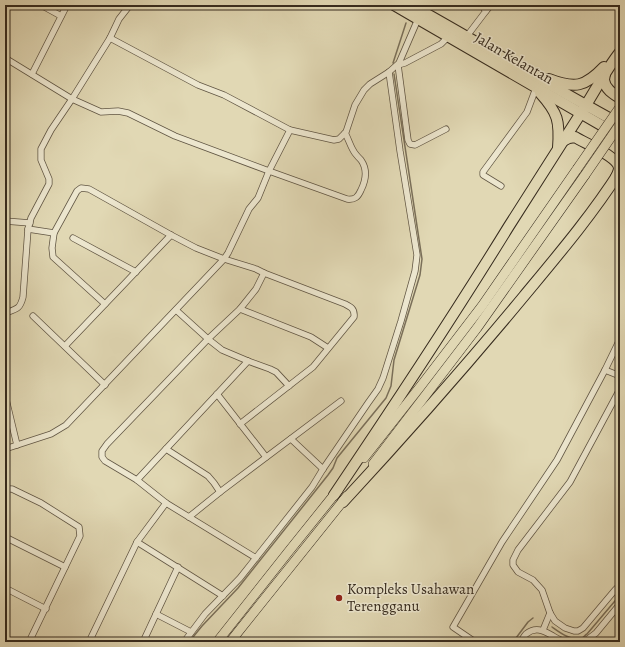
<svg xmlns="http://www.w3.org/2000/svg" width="625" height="647" font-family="Alegreya,serif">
  <rect width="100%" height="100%" fill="#e1d8b4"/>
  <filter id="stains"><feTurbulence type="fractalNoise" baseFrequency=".005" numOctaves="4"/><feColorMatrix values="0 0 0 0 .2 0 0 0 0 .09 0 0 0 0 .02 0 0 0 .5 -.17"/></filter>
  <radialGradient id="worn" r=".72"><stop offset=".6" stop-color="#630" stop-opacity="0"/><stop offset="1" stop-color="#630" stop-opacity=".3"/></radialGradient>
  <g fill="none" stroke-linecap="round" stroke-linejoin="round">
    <g stroke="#7a6f59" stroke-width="1.5">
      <path d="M 393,63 L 406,23"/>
      <path d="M 552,627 C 559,632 572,642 582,638 C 584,637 585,635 587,634 L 620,595"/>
      <path d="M 189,642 L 202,626 L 238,588 L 328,475 L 333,468 L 337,458 L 386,398 L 391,386 L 394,360 L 420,275 L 422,259 L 394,74"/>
      <path d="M 513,642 L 528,622 L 533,618"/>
    </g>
    <defs>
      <g id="street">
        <path d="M 41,5 L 61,16"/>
        <path d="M 486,11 L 491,5"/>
        <path d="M 467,36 L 486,11 L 481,5"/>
        <path d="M 110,38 L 198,85 L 224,95 L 290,130 L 334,140 L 339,139 L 346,132 L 355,105 L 364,90 L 370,84 L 389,72 L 399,63 L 418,19"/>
        <path d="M 5,58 L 72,99 L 101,112 L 118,111 L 128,113 L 175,136 L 269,171 L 347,199 C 355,200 358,197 361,190 C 366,180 368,170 361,160 C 358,157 355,154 353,150 C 350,145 348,138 345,133"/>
        <path d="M 32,74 L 67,5"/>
        <path d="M 446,129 L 415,145 L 410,144 L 408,140 L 398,65 L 405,63 L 441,44 L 448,37"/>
        <path d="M 501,186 L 483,175 L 483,172 L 527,112 L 536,88"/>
        <path d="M 5,221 L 30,223"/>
        <path d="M 28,229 L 54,233"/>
        <path d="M 73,238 L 136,272"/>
        <path d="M 105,304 L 53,257 L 52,248 L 54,233 L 77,191 L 81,188 L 89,189 L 171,235 L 196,248 L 224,259 L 256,269 L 264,273 L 345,304 C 351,307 355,309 354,317 L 313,367 L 240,424"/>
        <path d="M 240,309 L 311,337 L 328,348"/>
        <path d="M 176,310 L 208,339 L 222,350 L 248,361 L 270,369 L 276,372 L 289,386"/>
        <path d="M 5,313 C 17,309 20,309 23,297 L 28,229 L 31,218 L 49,184 L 49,179 L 41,160 L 41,149 L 51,130 L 72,99 L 110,38 L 119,19 L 130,5"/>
        <path d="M 33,316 L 105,385"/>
        <path d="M 65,346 L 171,235"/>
        <path d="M 605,370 L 620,376"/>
        <path d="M 620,389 L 570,482 L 518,550 L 513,560 L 513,565 L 518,572 L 533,580 L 542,590 L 550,613 L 555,621 L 565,628 L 574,631 L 578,631 L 583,628 L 615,590 L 620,585"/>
        <path d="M 217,394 L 266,457"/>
        <path d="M 5,395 L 17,445"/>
        <path d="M 291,439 L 323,469"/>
        <path d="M 5,449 L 51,434 L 66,425 L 224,259 L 228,253 L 249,209 L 258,198 L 269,171 L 290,130"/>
        <path d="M 166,449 L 208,476 L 214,483 L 220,492"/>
        <path d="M 137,480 L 248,361"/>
        <path d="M 5,489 L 12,489 L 41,503 L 79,527 L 80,536 L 29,642"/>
        <path d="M 189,517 L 220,492 L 341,401"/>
        <path d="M 5,537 L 65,567"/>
        <path d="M 137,542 L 223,596"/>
        <path d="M 256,558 L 166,503 L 137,480 L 105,461 L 102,457 L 102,451 L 107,444 L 208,339 L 240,309 L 256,289 L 264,273"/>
        <path d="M 5,588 L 46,609"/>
        <path d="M 156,614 L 191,632"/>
        <path d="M 543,630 L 550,613"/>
        <path d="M 89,642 L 137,542 L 166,503"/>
        <path d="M 143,642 L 178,567"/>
        <path d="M 184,642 L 205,614 L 240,578 L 312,487 L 323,469 L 368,403 L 378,389 L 383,378 L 401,321 L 415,271 L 417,255 L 400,151 L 389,72"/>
        <path d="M 475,642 L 453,627 L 502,542 L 557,460 L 605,370 L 620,339"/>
        <path d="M 520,642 C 522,640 524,636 526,634 C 536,626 544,631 553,636 C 557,639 561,640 565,642"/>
        <path d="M 584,642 L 596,633 L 620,604"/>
      </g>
      <g id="primary">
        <path d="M 364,458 L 420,387 L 482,306 L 577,169"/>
        <path d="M 373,464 L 477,328 L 585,175"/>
        <path d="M 217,642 L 289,551 L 338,490"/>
        <path d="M 230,642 L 347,496"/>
      </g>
      <g id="highway">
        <path d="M 394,5 L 418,19 L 620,136"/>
        <path d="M 411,5 C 481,44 550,86 620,124"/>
        <path d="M 605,73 C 605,76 604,78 604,80 C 605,89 613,94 620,98"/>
        <path d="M 549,79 C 575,89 585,87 604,67"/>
        <path d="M 540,93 C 558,113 560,121 558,148"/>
        <path d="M 563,141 L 569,138 L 575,137 C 584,143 618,156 619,168 C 619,171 617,175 616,177"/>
        <path d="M 334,495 C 394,406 453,317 509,226 C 533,188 557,151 581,113 C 594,93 605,71 620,52"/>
        <path d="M 343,502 C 405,435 466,366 524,296 C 558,255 592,215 620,171"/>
      </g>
    </defs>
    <use href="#street" stroke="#615644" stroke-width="7"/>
    <use href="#primary" stroke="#362b1e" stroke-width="10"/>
    <use href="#highway" stroke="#362b1e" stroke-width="12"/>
    <use href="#street" stroke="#ece6ce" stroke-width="5.5"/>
    <use href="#primary" stroke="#e1d8b4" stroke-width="9"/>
    <use href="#highway" stroke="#e1d8b4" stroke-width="10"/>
    <defs>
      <g id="primary-bridge">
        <path d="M 577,169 L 620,107"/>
        <path d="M 585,175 L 620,124"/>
      </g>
    </defs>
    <use href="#primary-bridge" stroke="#362b1e" stroke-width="10" stroke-linecap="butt"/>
    <use href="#primary-bridge" stroke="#e1d8b4" stroke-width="9"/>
  </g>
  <circle fill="#8f2418" stroke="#ece6ce" stroke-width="1.5" cx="339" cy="598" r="4"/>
  <g text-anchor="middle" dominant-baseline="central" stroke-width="3" stroke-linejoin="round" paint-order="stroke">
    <g font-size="15" fill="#362b1e" stroke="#ece6ce">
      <text transform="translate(514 58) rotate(30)">Jalan Kelantan</text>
    </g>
    <g font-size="15" fill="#362b1e" stroke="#ece6ce" text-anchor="start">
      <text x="347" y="589">Kompleks Usahawan<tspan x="347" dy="17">Terengganu</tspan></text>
    </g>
  </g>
  <rect width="625" height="647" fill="none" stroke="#e1d8b4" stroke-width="20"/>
  <rect x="6" y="6" width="613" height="635" fill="none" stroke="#362b1e" stroke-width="2"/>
  <rect x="10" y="10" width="605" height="627" fill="none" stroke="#362b1e"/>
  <rect width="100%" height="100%" filter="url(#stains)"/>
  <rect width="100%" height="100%" fill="url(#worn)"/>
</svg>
